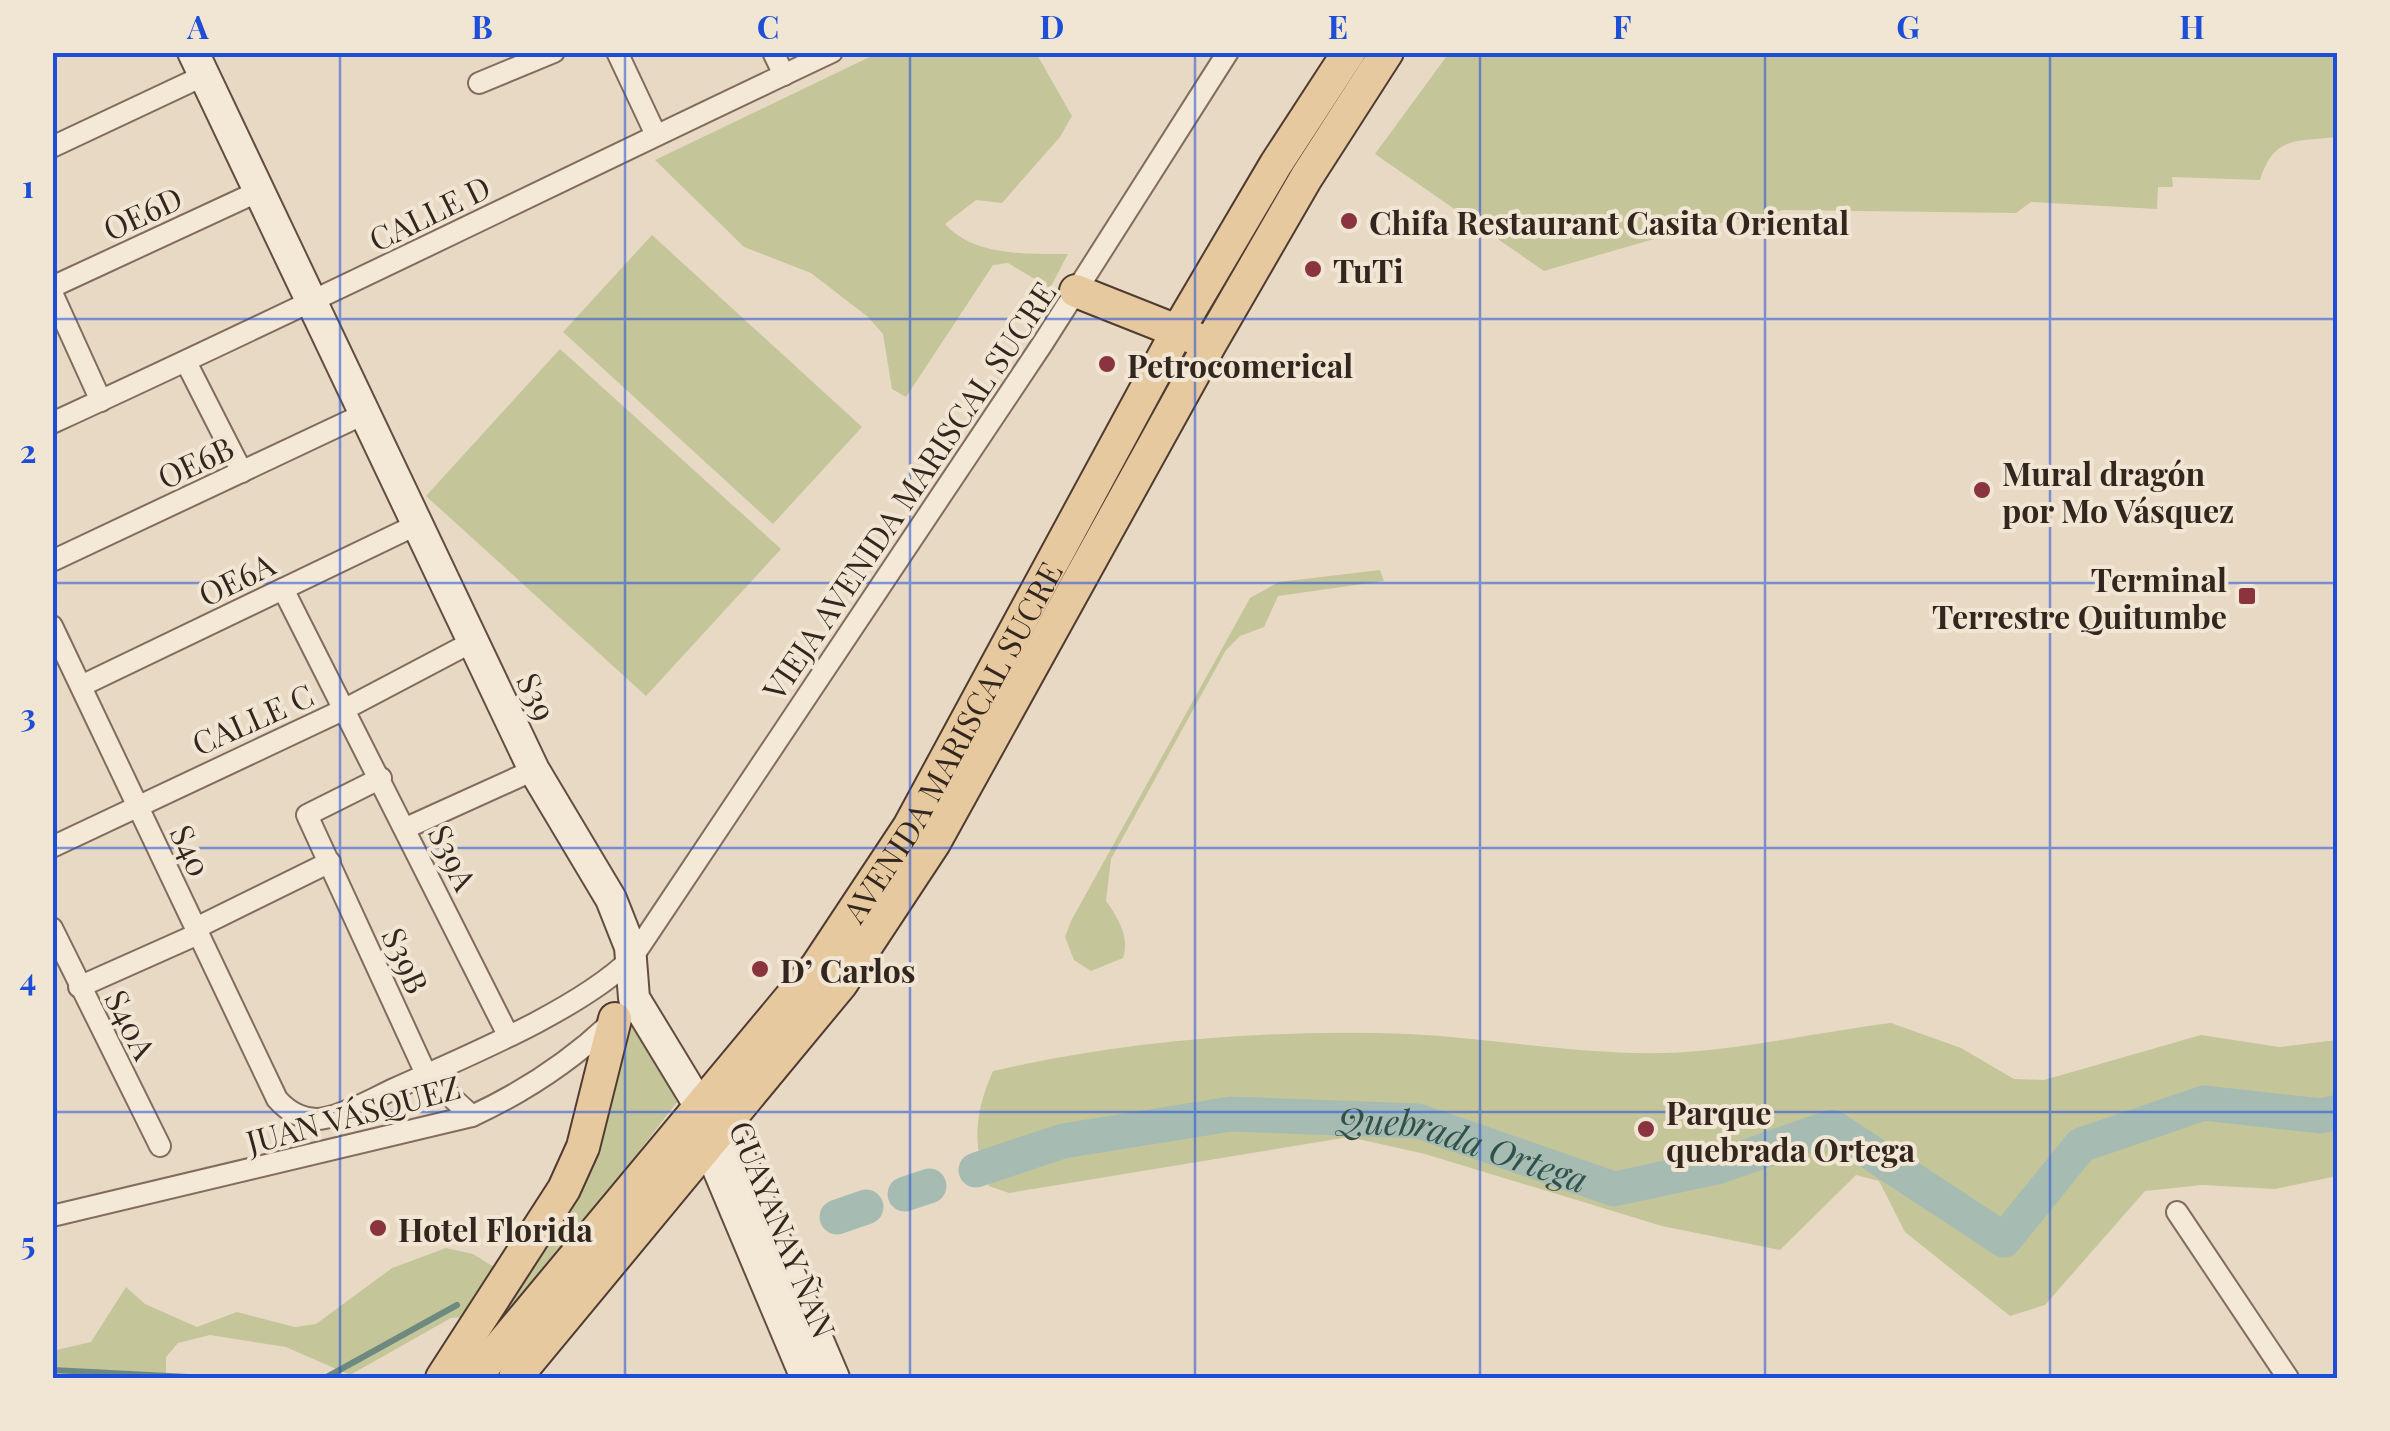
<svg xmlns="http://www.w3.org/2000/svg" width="2390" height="1431" font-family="'Playfair Display',serif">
  <rect width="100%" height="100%" fill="#e8d9c4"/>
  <g fill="#c5c59a">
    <path d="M 880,52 L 1036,53 L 1072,116 L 1060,137 L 1002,203 L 976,200 L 945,224 C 973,256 1027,254 1068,254 L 1050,288 L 1008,263 L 993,265 L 906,397 L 892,389 L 883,334 L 868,317 L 811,273 L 744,247 L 655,160 Z"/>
    <path d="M 1449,53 L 2337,53 L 2337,137 C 2296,142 2274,135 2260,180 L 2172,177 L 2173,187 L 2158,187 L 2157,209 L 2031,202 L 2016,213 L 1784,210 L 1678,232 L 1544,271 L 1375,154 Z"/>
    <path d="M 652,235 L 862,427 L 773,524 L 563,332 Z"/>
    <path d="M 560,349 L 781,549 L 646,696 L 426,496 Z"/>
    <path d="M 1380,570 L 1384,581 L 1278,596 L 1264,627 L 1240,636 L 1226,650 L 1111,859 L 1106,901 C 1118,918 1130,937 1123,958 L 1091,971 L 1074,960 L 1065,937 L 1071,921 L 1250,598 L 1279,582 Z"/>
    <path d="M 631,1009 L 677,1102 L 484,1354 L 472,1339 L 526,1260 Z"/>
    <path d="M 1891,1023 L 1961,1048 L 2014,1079 L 2044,1080 L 2201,1035 L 2279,1047 L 2337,1040 L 2337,1176 L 2275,1189 L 2202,1185 L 2145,1191 L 2045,1305 L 2010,1316 L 1905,1232 L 1879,1181 L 1856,1175 L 1780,1250 L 1662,1226 L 1425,1154 L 1349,1137 L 1009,1193 L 989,1186 C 971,1144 975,1112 993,1071 C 1129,1040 1268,1029 1408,1034 C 1493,1038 1578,1055 1665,1053 C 1737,1051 1818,1032 1891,1023 Z"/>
    <path d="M 446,1248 L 473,1254 L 499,1270 L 466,1317 L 451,1318 L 350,1375 L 286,1347 L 210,1335 L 178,1343 L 166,1357 L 166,1378 L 53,1378 L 52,1351 L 91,1342 L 126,1287 L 145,1304 L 197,1327 L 237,1312 L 295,1327 L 316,1324 L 392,1268 Z"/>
  </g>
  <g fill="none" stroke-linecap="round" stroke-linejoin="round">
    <g stroke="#6e897f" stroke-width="6">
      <path d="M 52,1370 L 208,1378"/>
      <path d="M 325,1378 L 457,1305"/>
    </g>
    <g stroke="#a6bcb3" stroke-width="35">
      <path id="s1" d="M 976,1170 L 1063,1141 L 1231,1114 L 1418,1121 L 1614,1189 L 1717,1167 L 1832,1127 L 2004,1240 L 2081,1145 L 2204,1103 L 2321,1116 L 2338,1112"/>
      <path d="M 905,1194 L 929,1186"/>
      <path d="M 837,1217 L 866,1207"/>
    </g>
    <defs>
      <g id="street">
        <path d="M 617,52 L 656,135"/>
        <path d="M 773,52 L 784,75"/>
        <path d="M 479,83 L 554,52"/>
        <path d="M 52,147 L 203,76"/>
        <path d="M 52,287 L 257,192"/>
        <path d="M 52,293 L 101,401"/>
        <path d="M 186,362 L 242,472"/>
        <path d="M 52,423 C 314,303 571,175 832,52"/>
        <path d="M 52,561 L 364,414"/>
        <path d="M 283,589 L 507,1033"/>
        <path d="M 52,626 L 277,1099 C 289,1113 307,1122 325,1118 C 349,1113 374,1098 396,1088 C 467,1056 579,1010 632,958 L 1043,343 L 1228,52"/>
        <path d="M 81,686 L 416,525"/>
        <path d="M 381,778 L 307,815 L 426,1074 L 472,1116"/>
        <path d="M 406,828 L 534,770"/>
        <path d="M 52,847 L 345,709 L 474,641"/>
        <path d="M 52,928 L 160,1146"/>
        <path d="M 196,928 L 330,862"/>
        <path d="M 79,987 L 198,934"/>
        <path d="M 2177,1212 L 2288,1378"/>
        <path d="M 52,1216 L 472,1116 C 526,1091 571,1061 613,1021"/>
      </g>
      <g id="secondary">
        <path d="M 193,52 L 534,770 L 611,899 L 630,947 L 634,998 L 702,1110 L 707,1143 L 806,1378"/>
        <path d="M 709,1114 L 725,1122 L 834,1378"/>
      </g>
      <g id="primary">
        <path d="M 1076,291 L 1197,339"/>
        <path d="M 442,1378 L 564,1189 L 583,1147 L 615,1019"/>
        <path id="s2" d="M 474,1378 L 817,966 L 909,827 L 1177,332 L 1276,164 L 1349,52"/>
        <path d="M 515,1378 L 841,984 L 934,843 L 1210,344 L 1306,178 L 1387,52"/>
      </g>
    </defs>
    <use href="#street" stroke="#816c5d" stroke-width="24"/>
    <use href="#secondary" stroke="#634d40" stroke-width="34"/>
    <use href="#primary" stroke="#4f3b31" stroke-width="36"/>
    <use href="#street" stroke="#f4e8d6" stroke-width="20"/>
    <use href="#secondary" stroke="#f4e8d6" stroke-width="30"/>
    <use href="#primary" stroke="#e7c9a0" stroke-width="32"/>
  </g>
  <path fill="none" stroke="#1d4ed8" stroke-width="2.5" stroke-opacity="0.55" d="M 340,52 L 340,1378M 625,52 L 625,1378M 910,52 L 910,1378M 1195,52 L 1195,1378M 1480,52 L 1480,1378M 1765,52 L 1765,1378M 2050,52 L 2050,1378M 52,319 L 2338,319M 52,583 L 2338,583M 52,848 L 2338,848M 52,1112 L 2338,1112"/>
  <g fill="#89343f" stroke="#f1e5d3" stroke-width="4">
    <circle cx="1349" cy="221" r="10"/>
    <circle cx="1313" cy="269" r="10"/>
    <circle cx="1107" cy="364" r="10"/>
    <circle cx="1982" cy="490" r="10"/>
    <rect x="2237" y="586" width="20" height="20" rx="5"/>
    <circle cx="760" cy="969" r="10"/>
    <circle cx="1646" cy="1129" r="10"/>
    <circle cx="378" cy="1228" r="10"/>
  </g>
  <g text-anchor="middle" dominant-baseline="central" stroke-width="8" stroke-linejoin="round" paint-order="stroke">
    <g font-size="32" fill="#33261f" stroke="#f1e5d3">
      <text transform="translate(142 212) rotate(-25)">OE6D</text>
      <text transform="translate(429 212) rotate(-26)">CALLE D</text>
      <text transform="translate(195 461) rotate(-25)">OE6B</text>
      <text transform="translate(908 490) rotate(-56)">VIEJA AVENIDA MARISCAL SUCRE</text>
      <text transform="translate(236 578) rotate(-26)">OE6A</text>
      <text transform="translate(538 696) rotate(65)">S39</text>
      <text transform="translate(252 718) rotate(-24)">CALLE C</text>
      <text stroke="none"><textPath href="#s2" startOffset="798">AVENIDA MARISCAL SUCRE</textPath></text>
      <text transform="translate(192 850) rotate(65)">S40</text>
      <text transform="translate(454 857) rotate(64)">S39A</text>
      <text transform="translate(407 960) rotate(66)">S39B</text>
      <text transform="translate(132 1024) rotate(63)">S40A</text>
      <text transform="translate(353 1113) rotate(-15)">JUAN VÁSQUEZ</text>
      <text transform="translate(784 1229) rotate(68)">GUAYANAY ÑAN</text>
    </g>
    <g font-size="32" font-weight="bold" fill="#33261f" stroke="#f1e5d3" text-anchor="start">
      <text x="1369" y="221">Chifa Restaurant Casita Oriental</text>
      <text x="1333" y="269">TuTi</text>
      <text x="1127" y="364">Petrocomerical</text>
      <text x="2002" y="472">Mural dragón<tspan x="2002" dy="37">por Mo Vásquez</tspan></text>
      <text x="2227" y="578" text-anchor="end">Terminal<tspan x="2227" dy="37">Terrestre Quitumbe</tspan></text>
      <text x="780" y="969">D’ Carlos</text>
      <text x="1666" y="1111">Parque<tspan x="1666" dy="37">quebrada Ortega</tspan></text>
      <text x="398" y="1228">Hotel Florida</text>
    </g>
    <g font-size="35" font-style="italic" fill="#30514b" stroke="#f1e5d3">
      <text stroke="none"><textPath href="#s1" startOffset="498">Quebrada Ortega</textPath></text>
    </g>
  </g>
  <rect width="2390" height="1431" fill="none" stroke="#f1e5d3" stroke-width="110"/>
  <rect x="55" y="55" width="2280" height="1321" fill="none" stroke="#1d4ed8" stroke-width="4"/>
  <g font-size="32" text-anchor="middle" font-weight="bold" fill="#1d4ed8">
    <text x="198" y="39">A</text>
    <text x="482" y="39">B</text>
    <text x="768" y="39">C</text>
    <text x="1052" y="39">D</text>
    <text x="1338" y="39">E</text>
    <text x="1622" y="39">F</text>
    <text x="1908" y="39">G</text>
    <text x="2192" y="39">H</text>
    <text x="28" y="198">1</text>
    <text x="28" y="463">2</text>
    <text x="28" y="727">3</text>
    <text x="28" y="991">4</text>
    <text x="28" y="1255">5</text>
  </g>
</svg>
